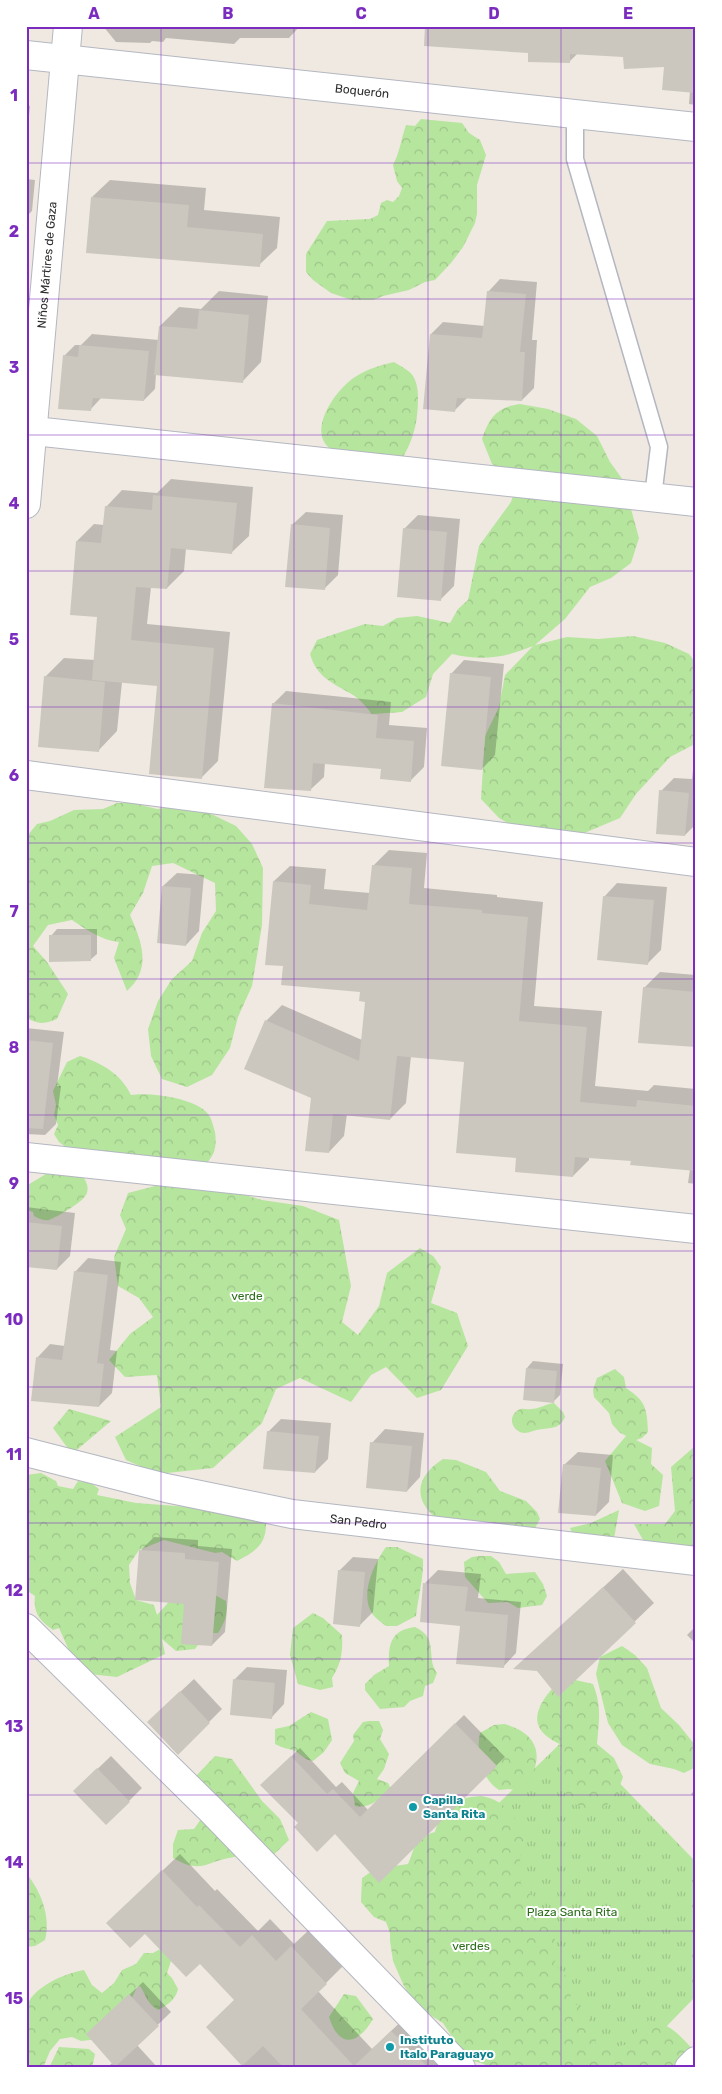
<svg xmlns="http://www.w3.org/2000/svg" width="722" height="2094" font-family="Rubik,sans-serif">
  <defs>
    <pattern id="grass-tufts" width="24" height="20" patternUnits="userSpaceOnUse" patternTransform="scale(1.25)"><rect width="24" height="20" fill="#b6e59e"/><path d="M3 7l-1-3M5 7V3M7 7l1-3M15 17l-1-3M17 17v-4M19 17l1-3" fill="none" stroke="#9dc588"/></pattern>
    <pattern id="forest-crowns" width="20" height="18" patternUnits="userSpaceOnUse" patternTransform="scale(1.25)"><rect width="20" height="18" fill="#b6e59e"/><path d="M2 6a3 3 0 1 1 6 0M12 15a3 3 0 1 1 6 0" fill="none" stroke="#9dc588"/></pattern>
  </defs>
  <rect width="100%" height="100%" fill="#efe9e1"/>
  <path fill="url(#grass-tufts)" d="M 571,1733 L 696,1862 L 696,1996 L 626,2068 L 393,1906 Z"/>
  <g fill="url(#forest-crowns)">
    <path d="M 421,119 L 462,123 L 469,133 L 480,140 L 486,155 L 477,185 L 477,214 L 475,223 L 463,247 L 451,263 L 435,280 L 425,282 L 409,290 L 383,296 L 373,300 L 352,300 L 331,293 L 313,280 L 306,272 L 306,254 L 327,221 L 370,219 L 378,215 L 381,203 L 387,200 L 393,202 L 399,196 L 402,188 L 397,181 L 393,165 C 400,152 401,139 406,125 L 415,126 Z"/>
    <path d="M 394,362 C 400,366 409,370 413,376 C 417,382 418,391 418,398 C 418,425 412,446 396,467 C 384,464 339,455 332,450 C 305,432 336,389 355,377 C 367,369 381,365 394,362 Z"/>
    <path d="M 520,404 L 548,409 L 576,419 L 597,436 L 610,462 L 623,480 L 639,538 L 631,563 L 611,578 L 590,587 L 565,619 L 535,645 L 567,637 L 598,639 L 633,636 L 665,643 L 689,654 L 696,663 L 696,741 L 693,745 L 670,757 L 636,794 L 620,818 L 570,839 L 521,831 L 499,818 L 481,799 L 485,736 L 499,707 L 505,675 L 533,646 C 504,658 482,661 452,654 L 433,674 L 426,697 L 402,712 L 372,714 C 367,708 360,699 353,695 C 333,683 317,678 310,654 L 317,640 L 365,624 L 383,626 L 397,618 L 417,616 L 450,623 L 458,609 L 468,600 L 479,546 L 511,502 L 513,496 L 514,477 L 492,464 L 482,439 C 489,418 497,407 520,404 Z"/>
    <path d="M 117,803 L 133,803 L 157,809 L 178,806 L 199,808 L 236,826 L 252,844 L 263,868 L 262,925 L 252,986 L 238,1017 L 230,1048 L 212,1075 L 187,1087 L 162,1079 L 151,1056 L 148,1029 L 158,1001 L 172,979 L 192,961 L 202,933 L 216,911 L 215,883 L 173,863 L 152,866 L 143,893 L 130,915 C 142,942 152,969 127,991 L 114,958 L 119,942 C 101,940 87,930 72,920 L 48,925 L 33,946 L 47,962 L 68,994 L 57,1019 C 46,1024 37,1025 26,1017 L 27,836 L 37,824 L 50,821 L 74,810 L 103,809 Z"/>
    <path d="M 80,1056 C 102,1063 121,1074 131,1095 C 150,1092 196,1098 208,1114 C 212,1119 213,1126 215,1132 C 216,1138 216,1146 214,1152 C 209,1164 197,1172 187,1180 L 71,1151 L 59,1142 L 54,1134 L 58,1125 L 54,1115 L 56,1105 L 53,1091 L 67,1062 Z"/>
    <path d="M 51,1171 L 82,1175 C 86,1181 89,1186 87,1193 C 85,1201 57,1217 49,1220 C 43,1221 38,1218 34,1216 L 33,1212 L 26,1210 L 26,1186 Z"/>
    <path d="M 159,1185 L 228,1190 L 262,1200 L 303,1206 L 339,1220 L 351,1286 L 342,1322 L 358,1335 L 379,1306 L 387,1273 L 420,1248 L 433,1256 L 441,1267 L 431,1303 L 457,1313 L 468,1346 L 441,1390 L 417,1398 L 386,1367 L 371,1375 L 351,1402 L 300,1378 L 276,1389 L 262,1423 L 213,1468 L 158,1474 L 126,1460 L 115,1437 L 161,1407 L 157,1375 L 125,1377 L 109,1360 L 130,1334 L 153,1317 L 139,1298 L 118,1286 L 114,1257 L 126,1229 L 120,1215 L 128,1193 Z"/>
    <path d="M 615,1369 L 624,1377 L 626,1388 C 646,1401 647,1409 648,1432 L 642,1438 L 636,1440 L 652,1448 L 651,1464 L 663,1475 L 659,1506 L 645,1511 L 622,1503 L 605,1461 L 626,1436 L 628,1437 L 619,1432 L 612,1424 L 609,1413 L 594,1397 L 593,1390 L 597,1378 Z"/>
    <path d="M 554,1403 L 563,1412 L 565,1417 C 559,1429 554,1427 543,1429 C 536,1429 530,1433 524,1433 C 513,1432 507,1418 517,1411 C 522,1407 525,1410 531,1409 C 539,1409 546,1404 554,1403 Z"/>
    <path d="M 69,1409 L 111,1421 L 72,1454 L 53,1428 Z"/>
    <path d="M 694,1447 L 696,1554 L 647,1547 L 634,1524 L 665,1524 L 675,1511 L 671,1467 Z"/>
    <path d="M 443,1459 L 456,1460 L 486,1472 L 500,1491 L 526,1501 L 537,1512 L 540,1519 L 534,1530 L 442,1523 C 414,1503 412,1479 443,1459 Z"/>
    <path d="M 41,1473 L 56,1481 L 58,1486 L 73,1489 L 78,1481 L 91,1483 L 99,1489 L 97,1495 L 136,1503 L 216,1509 L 266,1521 C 267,1544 256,1551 237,1561 L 222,1552 L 215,1553 L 164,1540 L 139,1550 L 129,1565 L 130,1583 L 136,1600 L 154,1605 L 157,1615 L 175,1595 L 213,1594 L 226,1601 C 228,1614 225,1622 218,1633 L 207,1633 L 195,1649 L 176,1651 L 162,1639 L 165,1654 L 117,1677 L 89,1674 L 71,1655 L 59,1628 L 53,1630 C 40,1621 33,1613 35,1596 L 26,1590 L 26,1475 Z"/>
    <path d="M 619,1510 L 614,1539 L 577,1543 L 570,1528 L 591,1523 Z"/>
    <path d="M 386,1547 L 397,1547 L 423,1559 C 424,1576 418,1598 416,1616 L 397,1626 L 386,1626 C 382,1623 378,1620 374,1616 C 358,1596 374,1564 386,1547 Z"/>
    <path d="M 479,1556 L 491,1556 L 499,1562 L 506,1574 L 535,1572 L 543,1584 L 547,1596 L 542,1605 L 518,1608 L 508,1602 L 488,1603 L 465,1577 L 464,1562 L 472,1557 Z"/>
    <path d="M 313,1613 L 323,1618 L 342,1635 C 343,1652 341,1664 332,1678 L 333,1687 L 320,1690 L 298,1684 L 290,1655 L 293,1628 Z"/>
    <path d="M 415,1627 C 440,1639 425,1656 437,1673 L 433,1683 L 425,1686 L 423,1696 L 410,1701 L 404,1707 L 380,1709 L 365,1690 L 365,1684 L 374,1675 L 389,1666 C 388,1644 391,1630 415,1627 Z"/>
    <path d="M 622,1646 L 635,1655 L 647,1668 L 661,1708 L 679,1725 L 695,1745 L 693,1755 L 696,1767 L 684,1773 L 674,1769 L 650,1764 L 622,1745 L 608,1723 L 596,1674 L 600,1657 Z"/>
    <path d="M 571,1679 L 593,1684 C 602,1707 599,1720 597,1744 L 614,1758 L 623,1777 L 616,1797 L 601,1810 C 561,1811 556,1780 564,1746 C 523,1729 535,1706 560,1680 Z"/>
    <path d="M 311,1712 L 328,1719 L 332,1740 L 324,1752 L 313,1761 C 303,1759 302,1755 295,1751 C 287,1748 284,1749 275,1744 L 275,1729 L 289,1726 Z"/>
    <path d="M 369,1721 L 379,1721 L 383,1730 L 380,1739 L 389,1754 L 384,1769 L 377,1779 L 388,1783 L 391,1789 C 381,1799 369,1809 355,1806 L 353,1793 L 359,1781 L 345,1773 L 340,1763 L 354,1741 L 353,1735 L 363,1722 Z"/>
    <path d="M 504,1724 C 543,1734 545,1763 521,1791 L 509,1789 L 499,1790 C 481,1779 476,1752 480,1733 L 494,1725 Z"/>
    <path d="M 215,1756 L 232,1759 L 262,1801 L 280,1819 L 289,1840 L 266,1862 C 256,1860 244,1856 234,1857 C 206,1861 202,1875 173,1858 L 173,1844 L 178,1830 L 194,1829 L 201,1819 L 195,1777 Z"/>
    <path d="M 481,1796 C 506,1800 515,1817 526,1837 L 521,1848 L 519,1875 L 522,1887 L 535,1898 L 539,1908 L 554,1926 L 554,1937 L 559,1952 L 554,1964 L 570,1980 L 571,2001 C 587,2011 600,2025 595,2044 L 609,2048 L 629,2044 L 639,2028 L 648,2020 C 674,2025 678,2035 696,2052 L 696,2068 L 488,2068 L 484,2064 L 462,2058 L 456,2043 L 443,2023 L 430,2015 L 410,1996 L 403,1984 L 393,1961 L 390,1941 L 390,1933 L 386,1922 L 374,1917 L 361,1902 L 362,1878 L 375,1869 L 408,1864 C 417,1845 411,1839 435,1832 C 443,1806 453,1798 481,1796 Z"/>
    <path d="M 26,1873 C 41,1891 51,1917 45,1940 L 35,1946 L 26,1947 Z"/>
    <path d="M 164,1947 L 174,1952 L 167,1973 L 172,1978 L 178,1989 C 176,1999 168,2005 158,2010 C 146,2002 147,1997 140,1986 L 137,1987 L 130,2002 L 108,2038 L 81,2041 L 72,2037 L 60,2039 L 50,2051 L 43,2068 L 26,2068 C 26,2051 23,2025 26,2009 C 30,1988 65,1973 84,1970 L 92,1985 L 102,1993 L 114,1983 L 122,1970 L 136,1964 L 144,1953 L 153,1953 Z"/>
    <path d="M 344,1994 L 356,1996 L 373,2019 C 358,2045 339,2049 329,2017 Z"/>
    <path d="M 59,2047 L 89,2049 L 95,2054 L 92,2068 L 49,2068 Z"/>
  </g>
  <g fill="#0003">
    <path d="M 26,26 L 50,26 L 48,28 Z"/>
    <path d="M 103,26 L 300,26 L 289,38 L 240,38 L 234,44 L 166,38 L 163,42 L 152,41 L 150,43 L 116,42 Z"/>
    <path d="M 440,26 L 696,26 L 696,105 L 689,104 L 690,91 L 666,66 L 624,56 L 578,53 L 569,62 Z"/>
    <path d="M 26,105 L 30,106 L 26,145 Z"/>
    <path d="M 26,179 L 35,180 L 32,211 L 26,217 Z"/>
    <path d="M 110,180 L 206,188 L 204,210 L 280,217 L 277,248 L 259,265 L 92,197 Z"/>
    <path d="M 500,279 L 537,282 L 532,340 L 537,340 L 534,388 L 522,400 L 467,398 L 455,410 L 431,334 L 443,322 L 485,326 L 488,292 Z"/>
    <path d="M 219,291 L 268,296 L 261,362 L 242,382 L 156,374 L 155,389 L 144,400 L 102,397 L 90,410 L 64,356 L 75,345 L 81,345 L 92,334 L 159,340 L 160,326 L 179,307 L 201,309 Z"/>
    <path d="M 171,479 L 253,487 L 249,536 L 232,552 L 186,548 L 184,571 L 167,588 L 151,587 L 147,624 L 230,632 L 218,761 L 201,778 L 158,685 L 122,682 L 117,731 L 98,751 L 45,677 L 64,658 L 95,660 L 99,616 L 71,613 L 77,541 L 94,524 L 104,525 L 106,507 L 122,490 L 157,493 Z"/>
    <path d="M 306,512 L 343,515 L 338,575 L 324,589 L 292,525 Z"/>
    <path d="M 418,515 L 460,519 L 454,586 L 441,599 L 404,529 Z"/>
    <path d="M 464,660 L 504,664 L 495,755 L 482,769 L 451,674 Z"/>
    <path d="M 286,691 L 391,702 L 389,725 L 427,728 L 424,767 L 410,781 L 382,767 L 325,762 L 324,777 L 310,790 L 273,704 Z"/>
    <path d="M 696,758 L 696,824 L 685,835 L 661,791 L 674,778 L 692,779 L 694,760 Z"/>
    <path d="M 389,850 L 427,853 L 424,888 L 497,895 L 497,897 L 543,902 L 534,1006 L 602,1011 L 595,1086 L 648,1091 L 654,1085 L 696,1089 L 696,1184 L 688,1183 L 690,1169 L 633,1160 L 589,1157 L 589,1160 L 573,1176 L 518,1157 L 466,1061 L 411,1056 L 406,1103 L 390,1119 L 347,1114 L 344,1136 L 329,1152 L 313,1098 L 266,1021 L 282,1005 L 362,1040 L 366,1001 L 361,991 L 284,964 L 274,881 L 290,866 L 326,869 L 324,889 L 370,893 L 373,866 Z"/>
    <path d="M 177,873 L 204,875 L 199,931 L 186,945 L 163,886 Z"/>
    <path d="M 617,883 L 667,887 L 661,950 L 648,963 L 604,897 Z"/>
    <path d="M 57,929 L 97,929 L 97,954 L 90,960 L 51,936 Z"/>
    <path d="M 660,972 L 696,975 L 696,1046 L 644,988 Z"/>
    <path d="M 26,1028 L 64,1032 L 57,1086 L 61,1086 L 56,1124 L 45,1135 L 26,1134 Z"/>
    <path d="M 26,1207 L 75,1213 L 70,1256 L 57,1269 L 26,1266 Z"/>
    <path d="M 88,1258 L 121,1262 L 110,1350 L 117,1351 L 112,1393 L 99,1406 L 37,1358 L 50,1344 L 65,1346 L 75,1272 Z"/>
    <path d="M 533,1361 L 563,1364 L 560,1395 L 553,1402 L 527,1368 Z"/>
    <path d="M 281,1419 L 331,1423 L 328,1459 L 315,1472 L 268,1432 Z"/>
    <path d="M 385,1429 L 424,1433 L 420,1477 L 407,1491 L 372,1443 Z"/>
    <path d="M 578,1452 L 613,1455 L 609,1502 L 596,1515 L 564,1465 Z"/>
    <path d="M 154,1537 L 198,1540 L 198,1546 L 232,1549 L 225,1632 L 212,1645 L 186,1603 L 141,1550 Z"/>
    <path d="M 353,1557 L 378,1559 L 373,1612 L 360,1625 L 339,1571 Z"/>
    <path d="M 623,1569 L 654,1603 L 558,1695 L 538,1669 L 516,1668 Z"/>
    <path d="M 438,1570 L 481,1574 L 478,1598 L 521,1602 L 516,1653 L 503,1667 L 425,1583 Z"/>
    <path d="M 696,1626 L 696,1644 L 687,1635 Z"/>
    <path d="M 247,1667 L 287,1670 L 284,1704 L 271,1718 L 234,1680 Z"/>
    <path d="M 194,1679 L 222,1709 L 178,1753 L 162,1709 Z"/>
    <path d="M 464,1715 L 505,1757 L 379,1881 L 335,1832 L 300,1823 L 262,1785 L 300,1748 L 336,1787 L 342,1782 L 368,1810 Z"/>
    <path d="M 111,1756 L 142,1788 L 106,1824 L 88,1778 Z"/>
    <path d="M 696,1789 L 696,1799 L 691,1794 Z"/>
    <path d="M 180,1854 L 215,1891 L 217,1889 L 258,1931 L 270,1919 L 294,1944 L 309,1930 L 343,1966 L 318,1991 L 372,2049 L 409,2014 L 464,2068 L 246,2068 L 207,2027 L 235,2000 L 200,1962 L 125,1906 Z"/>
    <path d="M 143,1982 L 171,2012 L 137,2045 L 158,2068 L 107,2068 L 113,2062 L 101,2021 Z"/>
  </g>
  <g fill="#cbc7bf">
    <path d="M 425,26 L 666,26 L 696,29 L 696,93 L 662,90 L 664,67 L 624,69 L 623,57 L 570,54 L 570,63 L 528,62 L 528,53 L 424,46 Z"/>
    <path d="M 91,197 L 189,205 L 187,227 L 263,234 L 260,267 L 86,253 Z"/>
    <path d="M 487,291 L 526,294 L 520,352 L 525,352 L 522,401 L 457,398 L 455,412 L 423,409 L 430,334 L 482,338 Z"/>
    <path d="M 199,310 L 249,315 L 243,383 L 154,375 L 159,326 L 197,329 Z"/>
    <path d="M 79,345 L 149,351 L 144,401 L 93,398 L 91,411 L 58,409 L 63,355 L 78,357 Z"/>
    <path d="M 153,495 L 237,503 L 232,554 L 171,548 L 167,589 L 136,587 L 131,640 L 214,648 L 202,779 L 149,774 L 157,686 L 92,680 L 97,617 L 70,615 L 76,541 L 101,543 L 105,506 L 152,510 Z"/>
    <path d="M 291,524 L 330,528 L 325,590 L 285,587 Z"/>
    <path d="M 403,528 L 447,532 L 441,601 L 397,597 Z"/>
    <path d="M 450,673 L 491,677 L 482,770 L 441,766 Z"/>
    <path d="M 44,676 L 105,682 L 99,752 L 38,747 Z"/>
    <path d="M 272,703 L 378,715 L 376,738 L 414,741 L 411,782 L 380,779 L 381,769 L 313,763 L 311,791 L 264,788 Z"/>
    <path d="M 659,790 L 689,793 L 685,836 L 656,834 Z"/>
    <path d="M 372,865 L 412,868 L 409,904 L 482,910 L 482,913 L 528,917 L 519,1021 L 587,1027 L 580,1102 L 636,1107 L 637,1100 L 696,1106 L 696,1171 L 630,1165 L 631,1161 L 575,1157 L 573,1177 L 515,1172 L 516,1158 L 456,1153 L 464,1062 L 397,1056 L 390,1120 L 333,1114 L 329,1153 L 305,1151 L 311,1098 L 244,1069 L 265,1020 L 359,1061 L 365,1002 L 359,1001 L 360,992 L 281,985 L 283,966 L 265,965 L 273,881 L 311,885 L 309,904 L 367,910 Z"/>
    <path d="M 162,886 L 191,888 L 186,946 L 157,943 Z"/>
    <path d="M 603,896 L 654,900 L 648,965 L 597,960 Z"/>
    <path d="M 49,935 L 91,935 L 91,961 L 49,962 Z"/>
    <path d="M 643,987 L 696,992 L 696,1047 L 638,1043 Z"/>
    <path d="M 26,1040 L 53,1043 L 43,1129 L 26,1128 Z"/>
    <path d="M 26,1222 L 62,1226 L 57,1270 L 26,1267 Z"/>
    <path d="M 74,1271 L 108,1275 L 97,1363 L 104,1364 L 99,1407 L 31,1401 L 36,1357 L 62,1360 Z"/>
    <path d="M 526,1368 L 557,1371 L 554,1403 L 523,1400 Z"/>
    <path d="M 267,1431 L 319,1436 L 315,1473 L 263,1469 Z"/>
    <path d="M 370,1442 L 412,1446 L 407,1492 L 366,1488 Z"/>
    <path d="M 563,1464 L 601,1468 L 596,1516 L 558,1513 Z"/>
    <path d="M 139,1550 L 185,1553 L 185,1559 L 219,1562 L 212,1646 L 181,1644 L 184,1604 L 135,1600 Z"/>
    <path d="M 338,1570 L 365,1572 L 360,1627 L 333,1624 Z"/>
    <path d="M 423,1583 L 468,1587 L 465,1611 L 508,1615 L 504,1668 L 456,1664 L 460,1626 L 420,1622 Z"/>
    <path d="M 603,1587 L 636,1623 L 558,1697 L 537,1671 L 513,1669 Z"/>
    <path d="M 233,1679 L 275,1683 L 272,1719 L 230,1715 Z"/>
    <path d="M 180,1691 L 210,1723 L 178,1755 L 147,1722 Z"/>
    <path d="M 455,1723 L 497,1766 L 379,1883 L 335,1834 L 317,1852 L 294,1827 L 298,1823 L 260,1785 L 291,1756 L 327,1794 L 333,1789 L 360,1817 Z"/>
    <path d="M 97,1768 L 130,1802 L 106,1825 L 73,1791 Z"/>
    <path d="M 162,1870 L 197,1907 L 199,1905 L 240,1947 L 252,1935 L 276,1961 L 291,1946 L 327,1984 L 301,2009 L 354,2066 L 391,2031 L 429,2068 L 284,2068 L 263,2046 L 242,2066 L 206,2027 L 234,2000 L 200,1964 L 186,1977 L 145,1934 L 130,1948 L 106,1923 Z"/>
    <path d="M 129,1994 L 159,2026 L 115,2067 L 86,2034 Z"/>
  </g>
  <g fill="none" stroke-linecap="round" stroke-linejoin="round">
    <defs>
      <path id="lane" d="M 575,114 L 575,159 L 659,447 L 653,497"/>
      <g id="street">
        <path d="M 34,431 L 696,502"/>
        <path d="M 26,775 L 696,862"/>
        <path d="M 26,1157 L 696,1229"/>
        <path d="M 26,1628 L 212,1811 L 461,2068"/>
        <path d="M 689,2068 L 696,2061"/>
      </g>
      <g id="secondary">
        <path id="s1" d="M 26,55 L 696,127"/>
        <path id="s2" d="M 26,504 L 68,26"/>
        <path id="s3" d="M 26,1452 L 166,1488 L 292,1514 L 696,1561"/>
      </g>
    </defs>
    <use href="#lane" stroke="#b4b7c1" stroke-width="19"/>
    <use href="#street" stroke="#b4b7c1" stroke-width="30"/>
    <use href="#secondary" stroke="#b4b7c1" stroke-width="30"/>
    <use href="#lane" stroke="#fff" stroke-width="16"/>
    <use href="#street" stroke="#fff" stroke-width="28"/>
    <use href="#secondary" stroke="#fff" stroke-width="28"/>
  </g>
  <path fill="none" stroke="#7b2cbf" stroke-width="1" stroke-opacity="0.55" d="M 161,26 L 161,2068M 294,26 L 294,2068M 428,26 L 428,2068M 561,26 L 561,2068M 26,163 L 696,163M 26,299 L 696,299M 26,435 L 696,435M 26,571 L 696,571M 26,707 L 696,707M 26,843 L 696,843M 26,979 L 696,979M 26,1115 L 696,1115M 26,1251 L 696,1251M 26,1387 L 696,1387M 26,1523 L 696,1523M 26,1659 L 696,1659M 26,1795 L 696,1795M 26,1931 L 696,1931"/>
  <g fill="#0f9aa8" stroke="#fff" stroke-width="2">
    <circle cx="413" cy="1807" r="5"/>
    <circle cx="390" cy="2047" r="5"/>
  </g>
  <g text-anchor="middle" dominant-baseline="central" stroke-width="4" stroke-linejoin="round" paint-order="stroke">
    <g font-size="12" fill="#2e2e2e" stroke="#fff">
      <text stroke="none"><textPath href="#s1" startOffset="338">Boquerón</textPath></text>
      <text stroke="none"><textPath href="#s2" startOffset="240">Niños Mártires de Gaza</textPath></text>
      <text stroke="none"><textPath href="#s3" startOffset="340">San Pedro</textPath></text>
    </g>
    <g font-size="12" fill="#2c6e1b" stroke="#fff">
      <text x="247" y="1296">verde</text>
      <text x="572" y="1912">Plaza Santa Rita</text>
      <text x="471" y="1946">verdes</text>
    </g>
    <g font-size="12" font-weight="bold" fill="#0d838f" stroke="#fff" text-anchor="start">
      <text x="423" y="1800">Capilla<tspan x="423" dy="14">Santa Rita</tspan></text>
      <text x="400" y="2040">Instituto<tspan x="400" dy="14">Italo Paraguayo</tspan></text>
    </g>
  </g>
  <rect width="722" height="2094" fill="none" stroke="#ffffff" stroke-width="55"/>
  <rect x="28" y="28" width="666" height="2038" fill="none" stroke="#7b2cbf" stroke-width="2"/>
  <g font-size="16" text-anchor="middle" font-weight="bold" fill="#7b2cbf">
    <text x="94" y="19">A</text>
    <text x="228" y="19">B</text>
    <text x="361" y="19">C</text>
    <text x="494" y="19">D</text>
    <text x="628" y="19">E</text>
    <text x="14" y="101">1</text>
    <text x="14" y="237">2</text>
    <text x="14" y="373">3</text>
    <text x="14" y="509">4</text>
    <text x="14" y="645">5</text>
    <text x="14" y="781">6</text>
    <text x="14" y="917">7</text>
    <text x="14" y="1053">8</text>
    <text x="14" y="1189">9</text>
    <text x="14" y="1325">10</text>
    <text x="14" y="1460">11</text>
    <text x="14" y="1596">12</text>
    <text x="14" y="1732">13</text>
    <text x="14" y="1868">14</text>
    <text x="14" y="2004">15</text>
  </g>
</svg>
